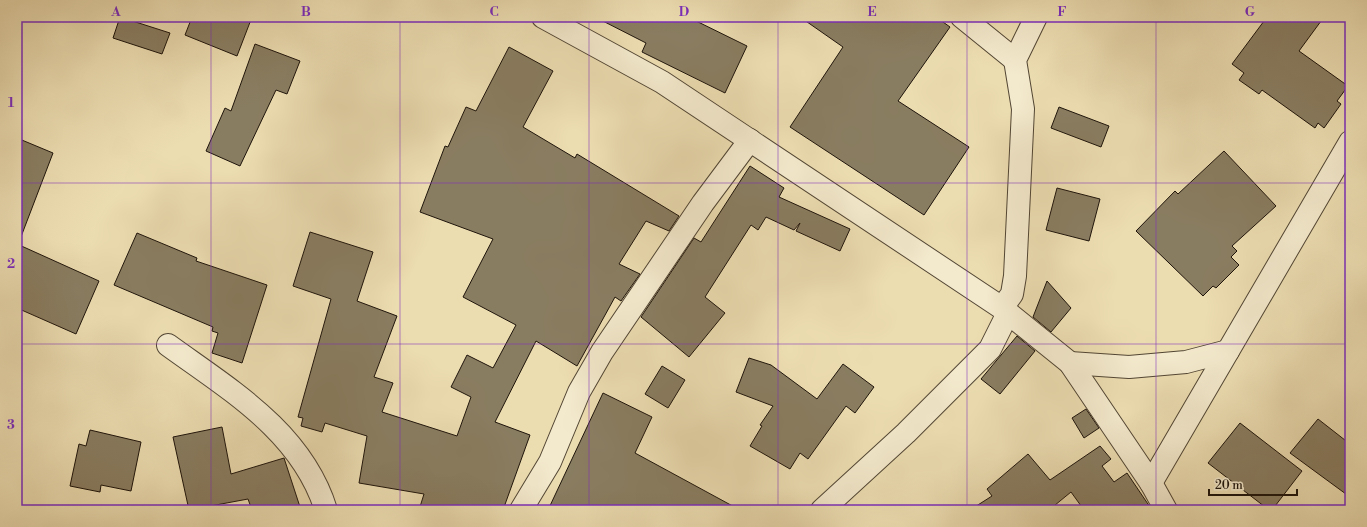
<svg xmlns="http://www.w3.org/2000/svg" width="1367" height="527" font-family="'Libre Bodoni',serif">
  <rect width="100%" height="100%" fill="#ecddb1"/>
  <filter id="stains"><feTurbulence type="fractalNoise" baseFrequency=".005" numOctaves="4"/><feColorMatrix values="0 0 0 0 .2 0 0 0 0 .09 0 0 0 0 .02 0 0 0 .5 -.17"/></filter>
  <radialGradient id="worn" r=".72"><stop offset=".6" stop-color="#630" stop-opacity="0"/><stop offset="1" stop-color="#630" stop-opacity=".3"/></radialGradient>
  <g fill="#897d61" stroke="#1e140b">
    <path d="M 120,17 L 170,33 L 162,54 L 113,38 Z"/>
    <path d="M 192,17 L 252,17 L 237,56 L 185,35 Z"/>
    <path d="M 595,17 L 688,17 L 747,46 L 725,93 L 642,52 L 646,43 Z"/>
    <path d="M 800,17 L 936,17 L 950,27 L 898,101 L 969,147 L 924,215 L 790,127 L 843,47 Z"/>
    <path d="M 1267,17 L 1324,17 L 1299,51 L 1348,86 L 1337,101 L 1341,104 L 1324,128 L 1318,123 L 1315,128 L 1262,90 L 1259,94 L 1239,80 L 1244,73 L 1232,64 Z"/>
    <path d="M 255,44 L 300,61 L 287,94 L 276,90 L 240,166 L 206,151 L 225,108 L 231,111 Z"/>
    <path d="M 509,47 L 553,71 L 523,127 L 575,158 L 577,154 L 679,216 L 669,231 L 646,221 L 619,264 L 640,274 L 621,301 L 615,297 L 577,366 L 536,341 L 495,422 L 530,435 L 503,510 L 419,510 L 424,494 L 359,483 L 367,436 L 325,423 L 322,432 L 301,426 L 303,418 L 298,417 L 331,299 L 293,286 L 310,232 L 373,252 L 357,301 L 397,316 L 374,377 L 393,383 L 382,412 L 457,436 L 471,397 L 451,387 L 467,355 L 493,368 L 516,325 L 463,297 L 493,239 L 420,212 L 445,146 L 448,147 L 466,107 L 476,111 Z"/>
    <path d="M 1059,107 L 1109,126 L 1101,147 L 1051,128 Z"/>
    <path d="M 17,138 L 53,153 L 19,242 L 17,241 Z"/>
    <path d="M 1224,151 L 1276,206 L 1232,246 L 1237,251 L 1231,257 L 1239,265 L 1216,288 L 1213,286 L 1203,296 L 1136,231 L 1175,191 L 1178,194 Z"/>
    <path d="M 750,166 L 784,188 L 779,197 L 850,229 L 840,251 L 796,231 L 800,223 L 794,230 L 766,217 L 758,230 L 751,225 L 705,297 L 725,313 L 689,357 L 641,317 L 694,238 L 701,242 Z"/>
    <path d="M 1057,188 L 1100,199 L 1089,241 L 1046,230 Z"/>
    <path d="M 137,233 L 197,258 L 196,261 L 267,285 L 242,363 L 212,353 L 218,333 L 212,331 L 213,327 L 114,285 Z"/>
    <path d="M 17,244 L 99,281 L 76,334 L 17,308 Z"/>
    <path d="M 1047,281 L 1071,308 L 1051,332 L 1033,317 Z"/>
    <path d="M 1017,336 L 1035,351 L 1000,394 L 981,379 Z"/>
    <path d="M 749,358 L 771,365 L 817,399 L 843,364 L 874,387 L 855,413 L 846,406 L 808,459 L 800,453 L 790,469 L 750,446 L 762,426 L 760,425 L 773,406 L 736,392 Z"/>
    <path d="M 662,366 L 685,380 L 668,408 L 645,394 Z"/>
    <path d="M 603,393 L 652,417 L 635,453 L 740,510 L 548,510 Z"/>
    <path d="M 1086,409 L 1099,428 L 1084,438 L 1072,418 Z"/>
    <path d="M 1318,419 L 1350,444 L 1350,497 L 1290,453 Z"/>
    <path d="M 1240,423 L 1302,471 L 1272,510 L 1269,510 L 1208,463 Z"/>
    <path d="M 222,427 L 231,474 L 284,458 L 301,510 L 252,510 L 248,499 L 189,510 L 173,437 Z"/>
    <path d="M 90,430 L 141,442 L 131,491 L 101,485 L 100,492 L 70,486 L 79,444 L 86,446 Z"/>
    <path d="M 1100,446 L 1111,459 L 1102,466 L 1114,482 L 1127,473 L 1152,510 L 1084,510 L 1071,492 L 1049,510 L 970,510 L 992,496 L 987,489 L 1028,454 L 1050,480 Z"/>
  </g>
  <g fill="none" stroke-linecap="round" stroke-linejoin="round">
    <defs>
      <g id="minor">
        <path d="M 543,17 L 662,82 L 1002,308"/>
        <path d="M 962,17 L 1015,60"/>
        <path d="M 1008,313 L 1070,363 L 1151,483 L 1166,510"/>
        <path d="M 168,345 C 230,390 302,432 326,510"/>
        <path d="M 1070,363 L 1129,367 L 1186,362 L 1228,351"/>
        <path d="M 1151,483 L 1350,142"/>
        <path d="M 521,510 L 550,462 L 579,392 L 602,352 L 703,203 L 750,140"/>
        <path d="M 822,510 L 906,433 L 990,349 L 1008,313 L 1002,308 L 1012,294 L 1015,276 L 1023,109 L 1015,60 L 1036,17"/>
      </g>
    </defs>
    <use href="#minor" stroke="#524634" stroke-width="24"/>
    <use href="#minor" stroke="#f3e9cc" stroke-width="22"/>
  </g>
  <path fill="none" stroke="#7b2cbf" stroke-width="1" stroke-opacity="0.55" d="M 211,17 L 211,510M 400,17 L 400,510M 589,17 L 589,510M 778,17 L 778,510M 967,17 L 967,510M 1156,17 L 1156,510M 17,183 L 1350,183M 17,344 L 1350,344"/>
  <rect width="1367" height="527" fill="none" stroke="#ecddb1" stroke-width="44"/>
  <path d="M1209 489v6h88v-6" fill="none" stroke="#1e140b" stroke-width="2"/>
  <text x="1215" y="489" font-size="12" fill="#1e140b" stroke="#f3e9cc" stroke-width="3" paint-order="stroke">20 m</text>
  <rect x="22" y="22" width="1323" height="483" fill="none" stroke="#7b2cbf" stroke-width="1.5"/>
  <g font-size="13" text-anchor="middle" font-weight="bold" fill="#7b2cbf">
    <text x="116" y="16">A</text>
    <text x="306" y="16">B</text>
    <text x="494" y="16">C</text>
    <text x="684" y="16">D</text>
    <text x="872" y="16">E</text>
    <text x="1062" y="16">F</text>
    <text x="1250" y="16">G</text>
    <text x="11" y="107">1</text>
    <text x="11" y="268">2</text>
    <text x="11" y="429">3</text>
  </g>
  <rect width="100%" height="100%" filter="url(#stains)"/>
  <rect width="100%" height="100%" fill="url(#worn)"/>
</svg>
